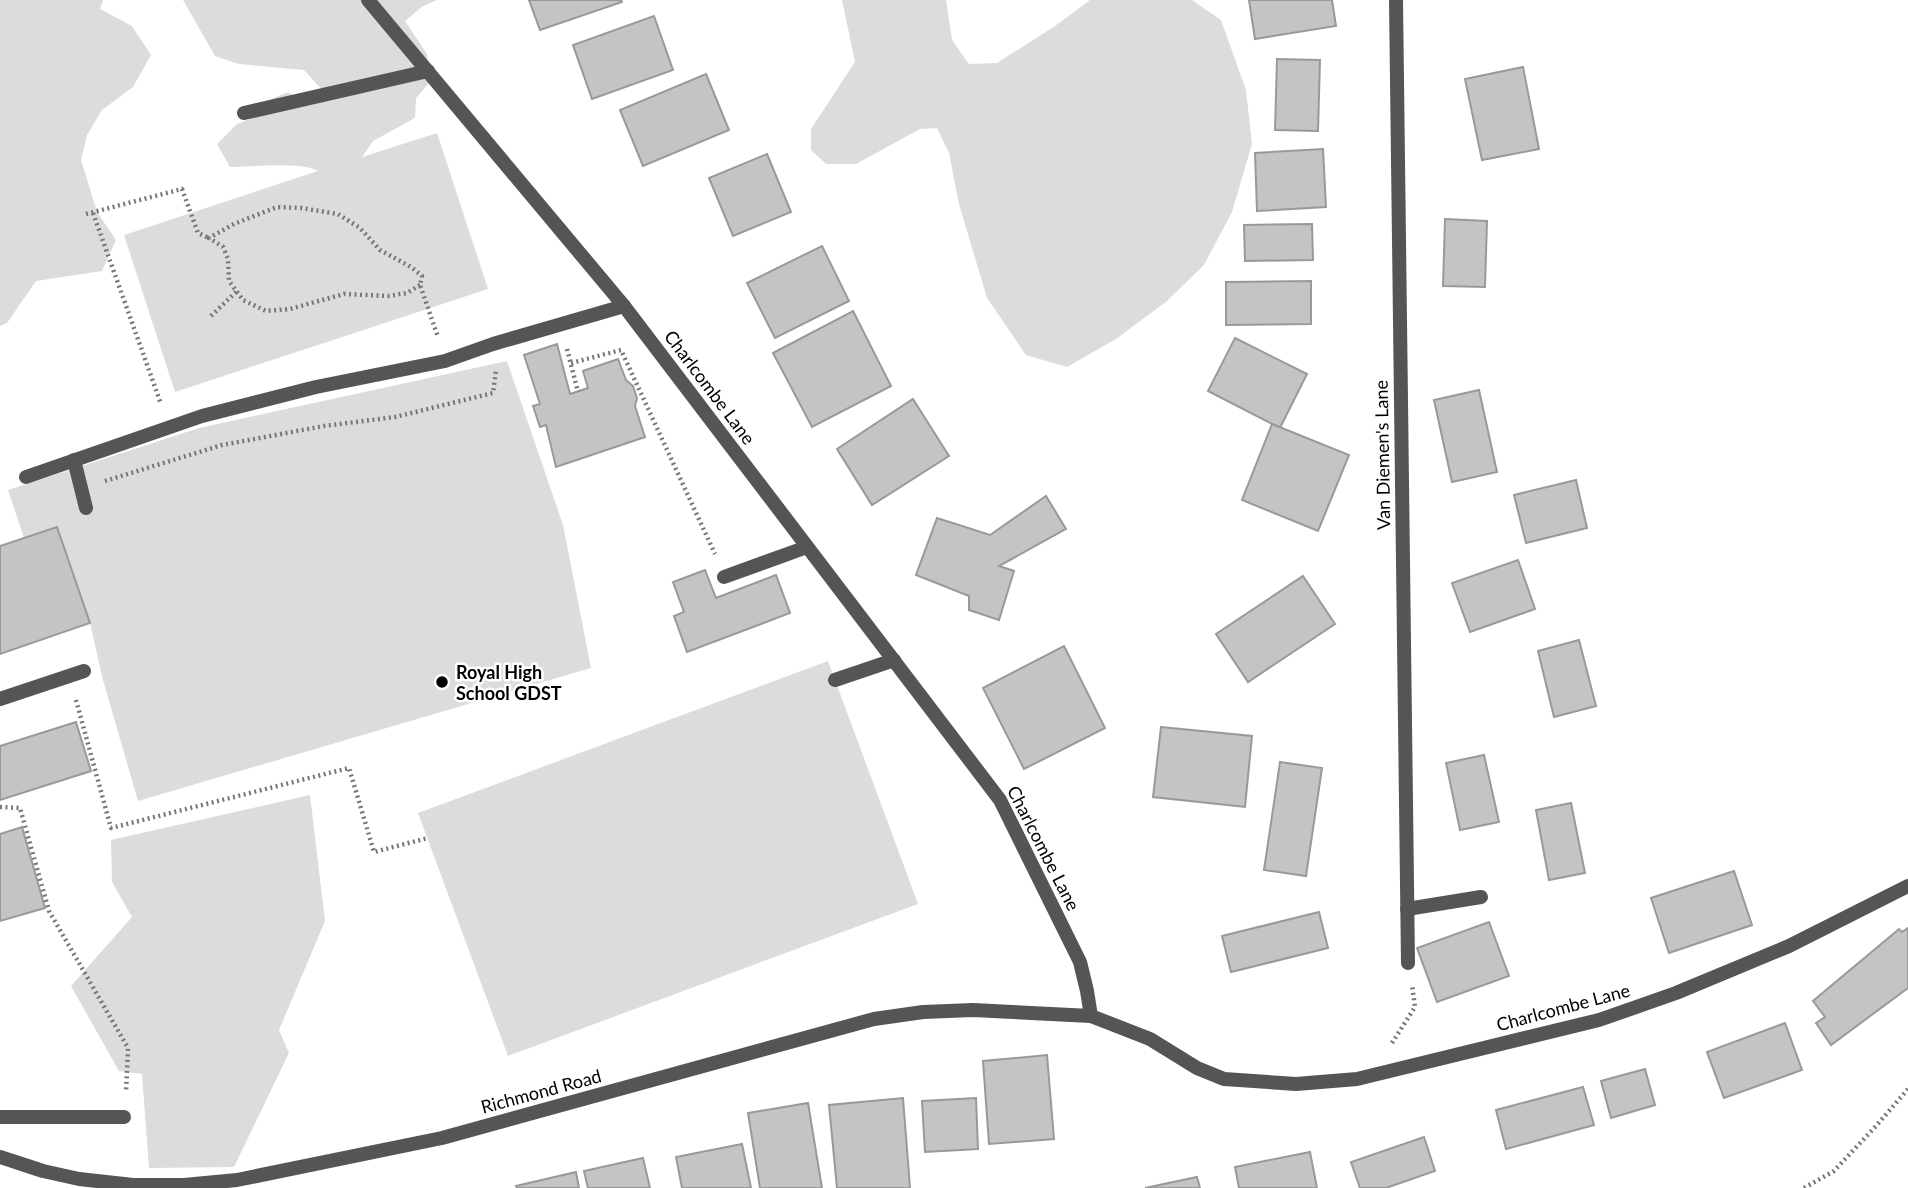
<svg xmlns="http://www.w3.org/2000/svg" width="1908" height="1188" font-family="Lato,sans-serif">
  <rect width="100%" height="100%" fill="#fff"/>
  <g fill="#dcdcdc">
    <path d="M 0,0 L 103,0 L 100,9 L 132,26 L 151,55 L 133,87 L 102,110 L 87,135 L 81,160 L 97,212 L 116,240 L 102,271 L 36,281 L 7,323 L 0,326 Z"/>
    <path d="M 183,0 L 437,0 L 423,6 L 405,21 L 427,54 L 431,81 L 416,98 L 415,118 L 373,141 L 362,157 L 437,133 L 488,289 L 175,392 L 124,235 L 318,171 C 303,161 250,167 230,167 L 217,144 L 237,124 L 260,115 L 271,99 L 288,92 L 303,101 L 324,92 L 304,70 L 239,64 L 215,56 Z"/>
    <path d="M 842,0 L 946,0 L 952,40 L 969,64 L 997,63 L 1055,26 L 1090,0 L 1192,0 L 1221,20 L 1246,90 L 1252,144 L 1232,212 L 1204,265 L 1167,301 L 1116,339 L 1067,367 L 1026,355 L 987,298 L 959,204 L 949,153 L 937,128 L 920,129 L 856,164 L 826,164 L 811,150 L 811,129 L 855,62 Z"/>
    <path d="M 507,361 L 563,525 L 591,668 L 138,801 L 103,680 L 90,623 L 58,527 L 24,538 L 8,490 L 199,428 Z"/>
    <path d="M 828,661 L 918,904 L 508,1056 L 418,813 Z"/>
    <path d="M 310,795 L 325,921 L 279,1030 L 289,1053 L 234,1167 L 149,1168 L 142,1074 L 119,1071 L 71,986 L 132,917 L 112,882 L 111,840 Z"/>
  </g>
  <g fill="#c4c4c4" stroke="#999" stroke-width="2">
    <path d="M 529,0 L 621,0 L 622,2 L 540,30 Z"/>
    <path d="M 1249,0 L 1332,0 L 1336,26 L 1255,39 Z"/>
    <path d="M 654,16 L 673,70 L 592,99 L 573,45 Z"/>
    <path d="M 1277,59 L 1320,60 L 1318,131 L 1275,130 Z"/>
    <path d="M 1523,67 L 1539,149 L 1482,160 L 1465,79 Z"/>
    <path d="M 706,74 L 729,130 L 643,166 L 620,110 Z"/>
    <path d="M 1323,149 L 1326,207 L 1257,211 L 1255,153 Z"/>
    <path d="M 767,154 L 791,212 L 733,236 L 709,178 Z"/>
    <path d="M 1445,219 L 1487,221 L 1485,287 L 1443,286 Z"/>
    <path d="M 1312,224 L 1313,260 L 1245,261 L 1244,225 Z"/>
    <path d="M 822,246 L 849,301 L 775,338 L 747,283 Z"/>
    <path d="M 1311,281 L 1311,324 L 1226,325 L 1226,282 Z"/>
    <path d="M 853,311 L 891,386 L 812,427 L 773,353 Z"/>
    <path d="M 1235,338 L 1307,374 L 1280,428 L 1208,391 Z"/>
    <path d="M 557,344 L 570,394 L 588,388 L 583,371 L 618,359 L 626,380 L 633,386 L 637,398 L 635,406 L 645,437 L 556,467 L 546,425 L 540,427 L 533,406 L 540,404 L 524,355 Z"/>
    <path d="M 1479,390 L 1497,472 L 1452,482 L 1434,400 Z"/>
    <path d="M 913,399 L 949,456 L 872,505 L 837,449 Z"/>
    <path d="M 1272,424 L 1349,455 L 1318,531 L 1242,500 Z"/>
    <path d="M 1576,480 L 1587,528 L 1526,543 L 1514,495 Z"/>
    <path d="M 1046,496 L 1066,529 L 999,566 L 1014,571 L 999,620 L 969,610 L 969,596 L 916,575 L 937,518 L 990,535 Z"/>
    <path d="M 57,527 L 90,623 L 0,654 L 0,546 Z"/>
    <path d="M 1518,560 L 1535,609 L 1470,632 L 1452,583 Z"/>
    <path d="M 705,570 L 716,598 L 776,575 L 790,613 L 687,652 L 674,616 L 684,612 L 673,582 Z"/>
    <path d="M 1303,576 L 1335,624 L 1248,682 L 1216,634 Z"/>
    <path d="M 1579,640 L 1596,706 L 1554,717 L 1538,651 Z"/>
    <path d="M 1064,646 L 1105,728 L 1024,769 L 983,688 Z"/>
    <path d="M 76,722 L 91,771 L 0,800 L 0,746 Z"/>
    <path d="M 1161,727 L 1252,736 L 1245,807 L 1153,797 Z"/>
    <path d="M 1484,755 L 1499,822 L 1460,830 L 1446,763 Z"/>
    <path d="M 1280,762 L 1322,768 L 1306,876 L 1264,870 Z"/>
    <path d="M 1571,803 L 1585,873 L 1549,880 L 1536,810 Z"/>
    <path d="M 22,827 L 45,908 L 0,921 L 0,834 Z"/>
    <path d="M 1734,871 L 1752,925 L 1669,953 L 1651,898 Z"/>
    <path d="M 1319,912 L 1328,948 L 1231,972 L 1222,936 Z"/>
    <path d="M 1489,922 L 1509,976 L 1437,1002 L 1417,948 Z"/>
    <path d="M 1908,928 L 1908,988 L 1831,1045 L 1816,1023 L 1825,1017 L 1813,1001 L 1899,929 L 1902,932 Z"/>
    <path d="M 1785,1023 L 1802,1070 L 1724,1098 L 1707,1052 Z"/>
    <path d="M 1047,1055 L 1054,1139 L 989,1144 L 983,1061 Z"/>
    <path d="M 1645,1069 L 1655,1105 L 1611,1118 L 1601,1081 Z"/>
    <path d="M 1583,1087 L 1594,1125 L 1506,1149 L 1496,1110 Z"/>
    <path d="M 903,1098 L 910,1188 L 837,1188 L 829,1105 Z"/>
    <path d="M 976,1098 L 978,1149 L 925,1152 L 922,1101 Z"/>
    <path d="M 808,1103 L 822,1188 L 760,1188 L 748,1113 Z"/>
    <path d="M 1424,1137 L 1435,1171 L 1386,1188 L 1360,1188 L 1351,1162 Z"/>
    <path d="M 742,1144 L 751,1188 L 682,1188 L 676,1157 Z"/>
    <path d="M 1310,1152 L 1317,1188 L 1239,1188 L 1235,1167 Z"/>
    <path d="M 643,1158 L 650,1188 L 588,1188 L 584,1171 Z"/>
    <path d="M 576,1172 L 579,1188 L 517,1188 L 516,1186 Z"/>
    <path d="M 1197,1177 L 1200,1188 L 1145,1188 Z"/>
  </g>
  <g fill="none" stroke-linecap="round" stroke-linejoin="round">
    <g stroke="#777" stroke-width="4.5" stroke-dasharray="2 3.5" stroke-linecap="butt">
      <path d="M 93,213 L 161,404"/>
      <path d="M 86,214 L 182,189 L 198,233 L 209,238"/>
      <path d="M 420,285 L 407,293 L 388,296 L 344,294 L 290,309 L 266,311 L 243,300 L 229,281 L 228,259 L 223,247 L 209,238 L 234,224 L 277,207 L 301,208 L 338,214 L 360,228 L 380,250 L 411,267 L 422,276 L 420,285 L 438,337"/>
      <path d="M 211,316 L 237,291"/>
      <path d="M 567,349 L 578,392"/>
      <path d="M 571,363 L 621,350 L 715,554"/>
      <path d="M 105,481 L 222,445 L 324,426 L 395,417 L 493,393 L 496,370"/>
      <path d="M 76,700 L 111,828 L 349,768 L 374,852 L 428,838"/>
      <path d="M 0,807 L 20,808 L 49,911 L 128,1048 L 126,1092"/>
      <path d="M 1392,1043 L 1415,1007 L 1412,985"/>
      <path d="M 1804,1188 L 1834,1171 L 1876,1126 L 1908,1089"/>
    </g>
    <g stroke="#555" stroke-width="14">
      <path d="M 244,113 L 428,71"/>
      <path d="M 74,460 L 86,508"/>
      <path d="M 26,477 L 202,416 L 316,387 L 445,361 L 493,344 L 624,306"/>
      <path d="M 724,577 L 807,547"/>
      <path d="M 835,680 L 894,660"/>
      <path d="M 0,699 L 84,671"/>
      <path d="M 0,1117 L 124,1117"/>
    </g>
    <g stroke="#555" stroke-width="14">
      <path d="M 368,0 L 624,306 L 1000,800 L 1080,962 L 1087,991 L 1091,1016 L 1150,1039 L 1197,1068 L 1224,1079 L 1296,1084 L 1357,1079 L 1599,1020 L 1676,993 L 1789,946 L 1908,886"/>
      <path d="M 1396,0 L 1408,963"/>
      <path d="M 1407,909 L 1481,897"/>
      <path d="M 0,1157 L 43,1171 L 79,1179 L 133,1185 L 184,1185 L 237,1180 L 442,1138 L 874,1019 L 923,1012 L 973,1010 L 1091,1016"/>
    </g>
  </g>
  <circle fill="#000" stroke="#fff" stroke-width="2.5" cx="442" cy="682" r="7"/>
  <g text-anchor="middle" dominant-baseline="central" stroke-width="5" stroke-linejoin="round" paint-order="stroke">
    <g font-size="18" fill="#000" stroke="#fff">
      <text transform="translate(710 387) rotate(53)">Charlcombe Lane</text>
      <text transform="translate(1382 455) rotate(-91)">Van Diemen's Lane</text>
      <text transform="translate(1044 848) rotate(63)">Charlcombe Lane</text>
      <text transform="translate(1563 1007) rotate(-15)">Charlcombe Lane</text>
      <text transform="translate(541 1091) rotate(-15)">Richmond Road</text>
    </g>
    <g font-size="18" font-weight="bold" fill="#000" stroke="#fff" text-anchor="start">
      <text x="456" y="672">Royal High<tspan x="456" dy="21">School GDST</tspan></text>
    </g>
  </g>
</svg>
